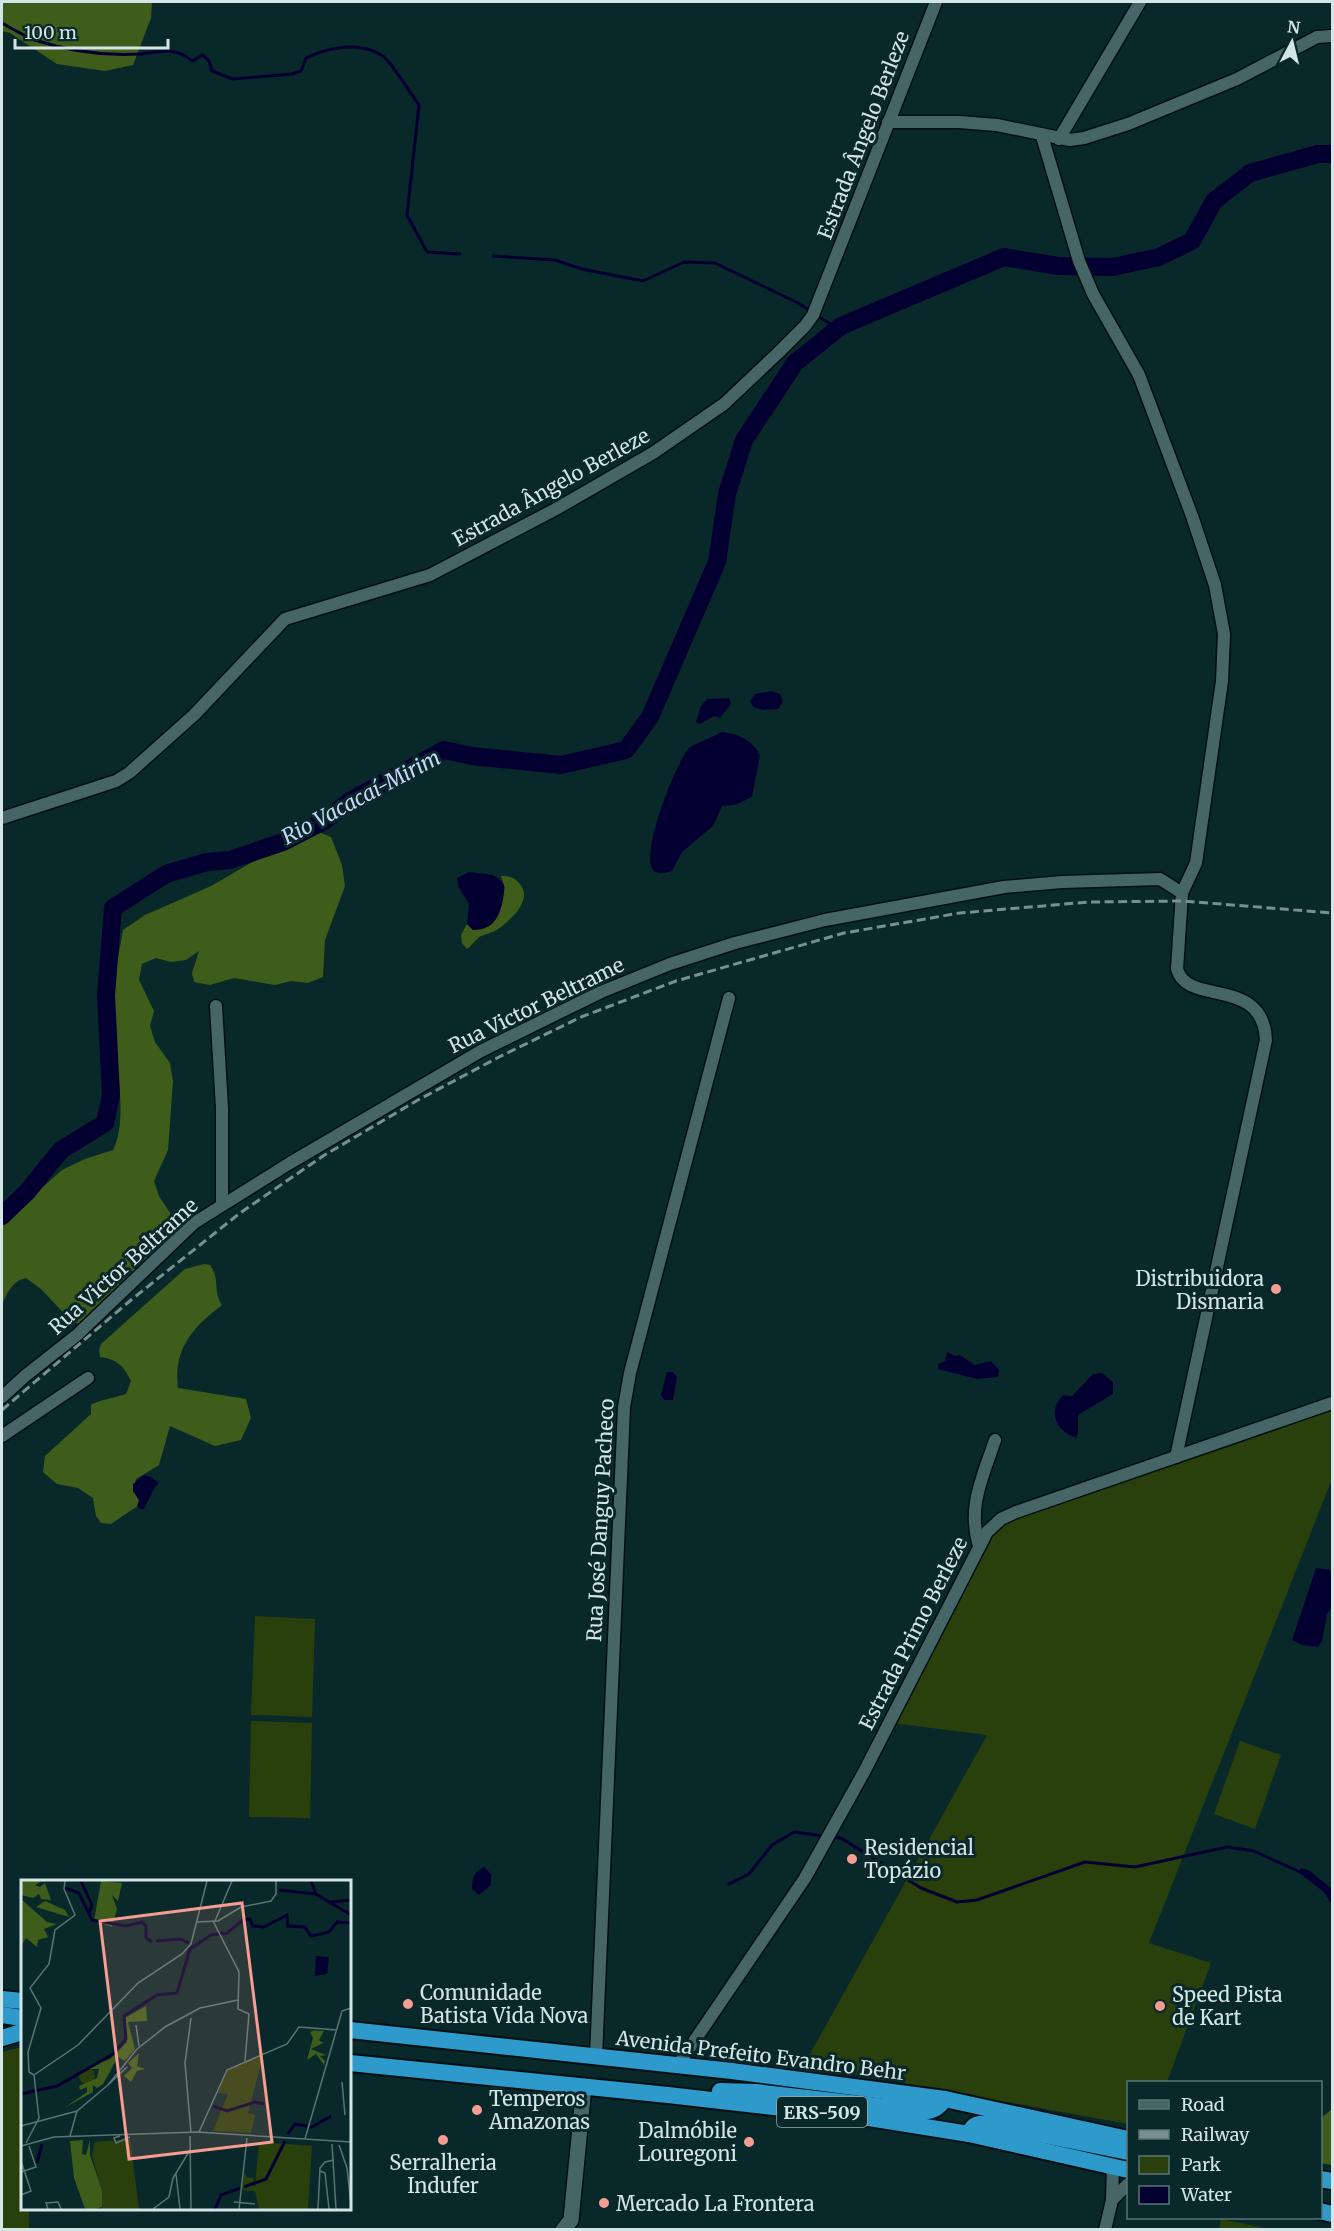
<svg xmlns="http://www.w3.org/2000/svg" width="1334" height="2231" font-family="Merriweather,serif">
  <rect width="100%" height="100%" fill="#09282a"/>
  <g fill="#29400c">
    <path d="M 1332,1409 L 1332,1479 L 1149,1943 L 1211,1963 L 1167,2082 L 1128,2082 L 1128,2124 L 804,2065 L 987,1735 L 892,1723 L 988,1540 L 1002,1524 Z"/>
    <path d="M 255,1616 L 315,1619 L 312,1717 L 251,1715 Z"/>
    <path d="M 251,1721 L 312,1723 L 310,1818 L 249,1817 Z"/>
    <path d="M 1240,1741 L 1281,1755 L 1255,1829 L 1214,1814 Z"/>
    <path d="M 22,2047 L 22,2208 L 29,2209 L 29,2229 L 2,2229 L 2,2052 Z"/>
    <path d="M 1221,2219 L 1269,2229 L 1219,2229 Z"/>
  </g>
  <g fill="#3e5d1b">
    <path d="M 2,2 L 152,2 L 151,18 L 133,65 L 105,71 L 57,64 L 10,33 L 2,31 Z"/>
    <path d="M 316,831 L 331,837 L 342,865 L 345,886 L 325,940 L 323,977 L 308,983 L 291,981 L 275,985 L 234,978 L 210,985 L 194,982 L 192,973 L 199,951 L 186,960 L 171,962 L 156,958 L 142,964 L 139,980 L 154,1011 L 150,1026 L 155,1042 L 170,1063 L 173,1081 L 168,1150 L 154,1181 L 159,1196 L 178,1225 L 172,1236 L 81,1323 L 73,1323 L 41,1289 L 26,1278 C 12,1281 7,1293 2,1305 L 2,1224 L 62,1170 L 85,1159 L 113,1150 C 131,1114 111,1045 112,1004 C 113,980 119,954 123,930 L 145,915 L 211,886 L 249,864 Z"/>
    <path d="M 501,876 C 508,876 513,877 518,882 C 536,899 509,922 495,931 C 491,933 486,934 481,936 C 476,939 472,945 467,949 L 462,943 L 461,935 L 467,924 L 473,930 L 505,888 Z"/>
    <path d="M 204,1264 L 210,1265 C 221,1281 212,1289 222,1305 C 193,1327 173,1349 178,1388 L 246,1399 L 251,1418 L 241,1440 L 215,1446 L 170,1426 L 159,1465 L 136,1479 L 133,1491 L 139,1500 L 139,1505 L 111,1524 L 101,1523 L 96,1516 L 93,1498 L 78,1488 L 57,1484 L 43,1472 L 45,1456 L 91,1414 L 91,1405 C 96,1401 117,1397 126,1394 L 131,1381 C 124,1366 117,1359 100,1357 L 99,1350 L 101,1344 L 185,1269 Z"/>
    <path d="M 1332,2109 L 1332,2165 L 1320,2163 L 1321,2118 Z"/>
  </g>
  <g fill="#030031">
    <path d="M 772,691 L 780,694 L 783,702 L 778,709 L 763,710 L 753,707 L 750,701 L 755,694 Z"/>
    <path d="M 729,698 L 731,704 L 720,718 L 714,716 L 700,724 L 696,722 L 701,706 L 707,699 Z"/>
    <path d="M 722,732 C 739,734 752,740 760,755 L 752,797 L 735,805 L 722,806 L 713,826 L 682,852 L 672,871 C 666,873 660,875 654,871 C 638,858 676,762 689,748 C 692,745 715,736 722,732 Z"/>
    <path d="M 469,872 C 479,874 494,872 501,881 C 506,886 504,893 503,899 C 500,917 493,930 473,930 L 467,924 L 469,904 L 458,886 L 457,878 Z"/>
    <path d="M 947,1352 L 955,1356 L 960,1355 L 975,1365 L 991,1361 L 999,1370 L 998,1377 L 977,1379 L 938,1369 L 938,1364 L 945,1361 Z"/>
    <path d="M 667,1372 L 673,1372 L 677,1377 L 673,1400 L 664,1400 L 661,1395 Z"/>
    <path d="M 1102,1373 L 1113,1382 L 1113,1394 L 1078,1415 L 1078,1433 L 1076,1438 C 1056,1431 1047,1411 1063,1395 L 1072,1396 L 1093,1374 Z"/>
    <path d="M 144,1475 L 151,1477 L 159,1483 L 155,1487 L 144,1509 L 141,1509 L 137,1506 L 139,1500 L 133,1491 L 133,1484 Z"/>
    <path d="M 1316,1568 L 1330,1570 L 1332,1574 L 1332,1607 L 1327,1614 L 1322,1641 L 1318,1647 L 1302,1645 L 1292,1640 Z"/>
    <path d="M 484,1867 L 491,1874 L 491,1885 L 479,1895 L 472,1889 C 473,1877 473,1873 484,1867 Z"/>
    <path d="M 1301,1868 L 1310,1871 L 1332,1889 L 1332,1905 L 1324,1892 L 1298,1872 Z"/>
  </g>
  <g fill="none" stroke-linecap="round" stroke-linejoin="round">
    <g stroke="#030031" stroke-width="3">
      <path d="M 2,23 C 12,29 23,35 35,40 C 68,51 105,56 140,54 C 159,52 176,46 192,61 L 203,55 L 209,61 L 212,71 L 233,79 L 292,74 L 301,71 L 306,58 C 329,47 360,41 383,56 C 392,63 411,94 419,105 L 407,215 L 427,252 L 460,254"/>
      <path d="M 493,256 L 555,260 L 582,269 L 643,281 L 684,262 L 715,263 L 796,302 L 811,311"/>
      <path d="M 816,315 L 832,325 L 841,326"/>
      <path d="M 831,1837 L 841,1838 L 921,1888 L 957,1902 L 977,1900 L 1085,1862 L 1135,1867 L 1227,1847 L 1254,1851 L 1300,1872"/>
      <path d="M 729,1884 L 749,1874 L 772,1845 L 794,1832 L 824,1836"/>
    </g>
    <path stroke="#030031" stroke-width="18" d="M 2,1216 L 27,1192 L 61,1150 L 105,1123 L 111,1095 L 106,995 L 113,908 L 166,874 L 207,862 L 230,860 L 283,842 L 324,821 L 350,801 L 444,750 L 472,756 L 561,765 L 626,750 L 650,717 L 717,562 L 727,494 L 744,440 L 795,363 L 841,326 L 1004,257 L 1058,266 L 1113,267 L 1159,257 L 1192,241 L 1214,201 L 1250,173 L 1318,154 L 1332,154"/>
    <defs>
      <g id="minor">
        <path d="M 888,122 L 959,122 L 997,125 L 1070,140 L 1084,138 L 1128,124 L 1237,79 L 1317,37 L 1332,36"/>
        <path d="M 1042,136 L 1079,261 L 1093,294 L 1139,375 L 1192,516 L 1215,585 L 1224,634 L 1222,681 L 1196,863 L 1182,893 L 1177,969 C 1187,1007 1263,975 1266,1040 L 1176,1457"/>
        <path d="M 1059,139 L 1140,2"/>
        <path d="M 2,818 L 116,781 L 129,773 L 194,715 L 285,619 L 430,575 L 556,509 L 653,453 L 724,404 L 779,352 L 805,326 L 813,315 L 936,2"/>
        <path d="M 216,1006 L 222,1108 L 222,1205"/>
        <path d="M 2,1397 L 25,1376 L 77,1335 L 194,1223 L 290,1163 L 481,1051 L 601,992 L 670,964 L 735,943 L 825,920 L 1004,887 L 1062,882 L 1160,879 L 1182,893"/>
        <path d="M 2,1436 L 88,1378"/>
        <path d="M 979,1546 C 967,1506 983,1477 995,1440"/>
        <path d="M 596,2056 L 624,1407 L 630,1373 L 729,998"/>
        <path d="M 678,2065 L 805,1878 L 864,1772 L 987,1532 L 1001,1519 L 1016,1512 L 1332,1403"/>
        <path d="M 1112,2200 L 1128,2184"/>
        <path d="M 1105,2230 L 1112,2200 L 1113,2166"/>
      </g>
      <path id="tertiary" d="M 563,2230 L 571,2220 L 584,2086"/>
      <g id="trunk">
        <path d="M 2,1999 L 22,2001"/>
        <path d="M 2,2015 L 22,2018"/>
        <path d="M 350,2030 L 732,2071 L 945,2099 L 1128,2139"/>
        <path d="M 2,2038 L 22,2032"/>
        <path d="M 350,2063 L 668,2095 L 869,2118 L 969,2134 L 1128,2170"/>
        <path d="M 720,2091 L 756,2092 L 921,2111 C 933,2112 938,2108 945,2099"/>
        <path d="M 969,2134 C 973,2123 979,2123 990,2124 L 1128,2152"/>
        <path d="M 1320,2179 L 1332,2181"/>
        <path d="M 1320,2211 L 1332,2214"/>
      </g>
    </defs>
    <use href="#minor" stroke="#001012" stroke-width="15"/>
    <use href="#tertiary" stroke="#001012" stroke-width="18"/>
    <use href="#trunk" stroke="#001012" stroke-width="20"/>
    <use href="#minor" stroke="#466567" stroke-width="12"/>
    <use href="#tertiary" stroke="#466567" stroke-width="15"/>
    <use href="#trunk" stroke="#2e9acc" stroke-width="16"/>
    <path stroke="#789091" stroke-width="3" stroke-dasharray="9 4.5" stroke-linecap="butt" d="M 2,1410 L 131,1300 L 240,1213 L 323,1156 L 418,1100 L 499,1057 L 581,1017 L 676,981 L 844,933 L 960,913 L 1089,902 L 1183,901 L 1332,913"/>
  </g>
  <g fill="#f59c93" stroke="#09282a" stroke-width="2">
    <circle cx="1276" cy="1289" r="6"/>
    <circle cx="852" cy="1859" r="6"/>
    <circle cx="408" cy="2004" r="6"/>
    <circle cx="1160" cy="2006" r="6"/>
    <circle cx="477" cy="2110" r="6"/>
    <circle cx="443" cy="2140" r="6"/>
    <circle cx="749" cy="2142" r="6"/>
    <circle cx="604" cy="2203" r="6"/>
  </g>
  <g text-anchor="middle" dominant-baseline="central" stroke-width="6" stroke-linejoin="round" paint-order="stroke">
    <rect fill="#09282a" stroke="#97acae" stroke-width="1.5" x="777" y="2097" width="90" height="30" rx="4.5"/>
    <g font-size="18" font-weight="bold" fill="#d4e5e6">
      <text x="822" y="2112">ERS-509</text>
    </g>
    <g font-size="20" fill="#d4e5e6" stroke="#09282a">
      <text transform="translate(863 135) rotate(-69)">Estrada Ângelo Berleze</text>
      <text transform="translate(551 487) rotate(-29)">Estrada Ângelo Berleze</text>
      <text transform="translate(536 1005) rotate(-26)">Rua Victor Beltrame</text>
      <text transform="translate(123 1266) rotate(-42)">Rua Victor Beltrame</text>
      <text transform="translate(600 1520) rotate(-87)">Rua José Danguy Pacheco</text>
      <text transform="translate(913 1633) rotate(-63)">Estrada Primo Berleze</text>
      <text transform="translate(761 2055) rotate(7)">Avenida Prefeito Evandro Behr</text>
    </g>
    <g font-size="20" fill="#d4e5e6" stroke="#09282a" text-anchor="start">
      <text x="1264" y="1278" text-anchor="end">Distribuidora<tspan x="1264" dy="23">Dismaria</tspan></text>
      <text x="864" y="1847">Residencial<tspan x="864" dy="23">Topázio</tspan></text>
      <text x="420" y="1992">Comunidade<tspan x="420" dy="23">Batista Vida Nova</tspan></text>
      <text x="1172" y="1994">Speed Pista<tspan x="1172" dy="23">de Kart</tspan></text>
      <text x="489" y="2098">Temperos<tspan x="489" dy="23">Amazonas</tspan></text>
      <text x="737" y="2130" text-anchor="end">Dalmóbile<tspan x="737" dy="23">Louregoni</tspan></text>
      <text x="443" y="2162" text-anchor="middle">Serralheria<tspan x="443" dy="23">Indufer</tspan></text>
      <text x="616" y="2203">Mercado La Frontera</text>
    </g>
    <g font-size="21" font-style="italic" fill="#c9d6fa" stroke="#09282a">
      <text transform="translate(361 797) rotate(-28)">Rio Vacacaí-Mirim</text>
    </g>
  </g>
  <g transform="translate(21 1880)">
    <rect width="330" height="330" fill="#09282a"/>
    <path d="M 243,172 L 227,233 L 234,235 L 230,253 L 192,251 L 207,214 L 197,213 L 205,192 ZM58 196a8 8 0 1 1 16 0a8 8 0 1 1-16 0ZM 109,259 L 118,329 L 81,329 L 81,310 L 71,276 L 74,262 ZM 238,262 L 291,266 L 287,329 L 238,329 L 234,311 L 221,310 L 223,292 L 226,297 L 232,298 L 234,308 Z" fill="#29400c"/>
    <path d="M 0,1 L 21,1 L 14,5 L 19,7 L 24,3 L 30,20 L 20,19 L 18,14 L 12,18 L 0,15 ZM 80,1 L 101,3 L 97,21 L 91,15 L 96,29 L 91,47 L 73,41 ZM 0,19 L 26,42 L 36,44 L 23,49 L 27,57 L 17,60 L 16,67 L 5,58 L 0,66 ZM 24,21 L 44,30 L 48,37 L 15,27 ZM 125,126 L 126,141 L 107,142 L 114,169 L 104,181 L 97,177 L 82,204 L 76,208 L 72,205 L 72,212 L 43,228 L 66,212 L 66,207 L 59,210 L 58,206 L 76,198 L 78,189 L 64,189 L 89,179 L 106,162 L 104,138 ZM 288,150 L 303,151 L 298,160 L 302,163 L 290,169 L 305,175 L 299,176 L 304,181 L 303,185 L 295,174 L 286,180 L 292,158 L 289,152 L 293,151 ZM 118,173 L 116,186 L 124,189 L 116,191 L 110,202 L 103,196 L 111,188 L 107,183 ZM 62,260 L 61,274 L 65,275 L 69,260 L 69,275 L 81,310 L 81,327 L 73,329 L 64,329 L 53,298 L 49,261 Z" fill="#3e5d1b"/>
    <path d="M 295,76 L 308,77 L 306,94 L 294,96 Z" fill="#030031"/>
    <path fill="none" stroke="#030031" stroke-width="3" d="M 60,1 L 71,25 L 68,33M 290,1 L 295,14 L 330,35M 44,8 L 58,13 L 71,40 L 105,46 L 121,42 L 125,46 L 125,58 L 131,62M 258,10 L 295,14M 310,22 L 330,20M 135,61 L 159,59 L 168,63M 0,214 L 36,206 L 92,174 L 105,159 L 103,136 L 136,115 L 156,113 L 169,69 L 190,55 L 206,53 L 222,40 L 229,39 L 232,46 L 243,47 L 266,35 L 267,46 L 284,47 L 290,56 L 308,52 L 316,42 L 330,43M 192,226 L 206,231 L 234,222 L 243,224M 289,248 L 310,236M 267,254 L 274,244 L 286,246M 16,283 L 21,264M 223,307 L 245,299 L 264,261M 194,329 L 200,315 L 219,308"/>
    <path fill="none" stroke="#5a7475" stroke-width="1.5" d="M 192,41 L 218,92 L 217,129 L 228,134 L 224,181M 194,41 L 211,1M 175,42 L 197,41 L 220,27 L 250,21 L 255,14 L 255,1M 115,145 L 118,166M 13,195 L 8,192 L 7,172 L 20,128 L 9,108 L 28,84 L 34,50 L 54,35 L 43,9 L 44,1M 321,202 L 324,235M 87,205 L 106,187M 0,246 L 56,231 L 87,205 L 116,169 L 144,147 L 179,128 L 217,120M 178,252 L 206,190 L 266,164 L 278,147 L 316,150M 170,253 L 164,183 L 170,138M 49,256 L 56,231M 99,256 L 93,258 L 95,263 L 109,257M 169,256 L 170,329M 284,259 L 321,131 L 330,128M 5,263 L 18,238 L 13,195 L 57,165 L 117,103 L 161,74 L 170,64 L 186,1M 311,264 L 315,329M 318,265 L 326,288 L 330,325M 0,266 L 33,257 L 176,252 L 330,262M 0,281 L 10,311 L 0,315M 299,291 L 304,293 L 308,329M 0,292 L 15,287 L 8,266M 155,294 L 159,329M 213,322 L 234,324M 27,329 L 25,323 L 37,322 L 40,329M 132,329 L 148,317 L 152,298 L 169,270M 218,329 L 226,258M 297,329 L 299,288 L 304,282 L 313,280"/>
    <path fill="#f59c93" fill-opacity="0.15" stroke="#f59c93" stroke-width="3" d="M 221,23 L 251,262 L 108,279 L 79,41 Z"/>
    <rect width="330" height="330" fill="none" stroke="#d4e5e6" stroke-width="3"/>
  </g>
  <rect width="1334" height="2231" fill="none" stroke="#d4e5e6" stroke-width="6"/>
  <rect x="1127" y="2081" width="195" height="138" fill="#09282a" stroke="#5a7475" stroke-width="1.5"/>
  <rect x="1139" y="2100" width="30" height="9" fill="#466567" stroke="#5a7475" stroke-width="1.5"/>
  <text x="1181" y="2111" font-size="18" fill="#d4e5e6">Road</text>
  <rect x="1139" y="2130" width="30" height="9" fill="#789091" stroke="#5a7475" stroke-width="1.5"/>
  <text x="1181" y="2141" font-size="18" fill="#d4e5e6">Railway</text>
  <rect x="1139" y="2156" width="30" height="18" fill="#29400c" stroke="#5a7475" stroke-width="1.5"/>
  <text x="1181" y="2171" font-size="18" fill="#d4e5e6">Park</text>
  <rect x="1139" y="2186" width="30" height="18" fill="#030031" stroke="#5a7475" stroke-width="1.5"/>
  <text x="1181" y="2201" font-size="18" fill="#d4e5e6">Water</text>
  <g transform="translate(1292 42) rotate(7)" stroke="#09282a" stroke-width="4.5" paint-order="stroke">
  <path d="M0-4.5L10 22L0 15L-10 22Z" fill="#d4e5e6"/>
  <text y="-9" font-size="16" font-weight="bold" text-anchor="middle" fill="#d4e5e6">N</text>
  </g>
  <path d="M15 39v9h153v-9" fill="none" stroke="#d4e5e6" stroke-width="3"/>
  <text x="24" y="39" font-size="18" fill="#d4e5e6" stroke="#09282a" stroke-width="4.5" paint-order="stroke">100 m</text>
</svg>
